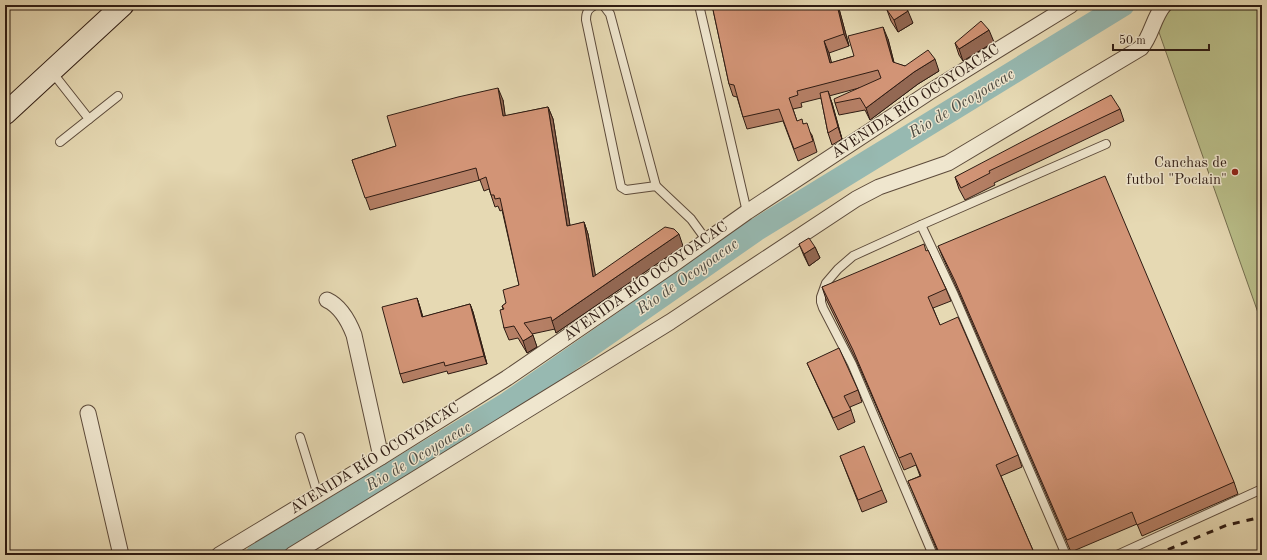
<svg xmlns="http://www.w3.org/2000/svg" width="1267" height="560" font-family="'Old Standard TT',serif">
  <rect width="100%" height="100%" fill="#e6d9b3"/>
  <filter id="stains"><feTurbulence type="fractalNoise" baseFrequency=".005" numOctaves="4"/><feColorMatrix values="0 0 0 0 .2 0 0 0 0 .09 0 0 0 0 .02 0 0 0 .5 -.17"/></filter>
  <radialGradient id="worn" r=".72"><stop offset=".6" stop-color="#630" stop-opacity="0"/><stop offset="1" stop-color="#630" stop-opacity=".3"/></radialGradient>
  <path fill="#b9be89" stroke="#746d4e" d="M 1178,5 L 1262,5 L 1262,324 L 1155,21 Z"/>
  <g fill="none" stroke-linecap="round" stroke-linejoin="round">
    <path stroke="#97b9b1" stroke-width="23" d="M 257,555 L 508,403 L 756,230 L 1123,5"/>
    <defs>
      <g id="lane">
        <path d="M 595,5 C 588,9 586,12 586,20 L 621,187 L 626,190 L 656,186 L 691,219 L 707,241"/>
        <path d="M 602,5 L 604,6 L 610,14 L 656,186"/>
        <path d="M 699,5 L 747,212"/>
        <path d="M 52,72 L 89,119 L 60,142"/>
        <path d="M 89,119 L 118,96"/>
        <path d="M 921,225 L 954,295 L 1066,555"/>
        <path d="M 300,437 L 318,495"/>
        <path d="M 933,555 L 852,364 L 823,308 L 821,302 L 821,297 L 826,283 L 838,269 L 853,256 L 921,225 L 1106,144"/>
        <path d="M 1117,555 L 1262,489"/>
      </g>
      <g id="street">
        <path d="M 327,300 C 340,306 349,322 354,335 L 381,457"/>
        <path d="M 88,413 L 121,555"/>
        <path d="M 219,555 L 381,457 L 507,378 L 675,263 L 747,212 L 931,91 L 1071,5"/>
        <path d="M 292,555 L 670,322 L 856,199 L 879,187 L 948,163 L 1141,48 C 1152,35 1153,18 1164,5"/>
      </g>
      <path id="secondary" d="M 5,114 L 123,5"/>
    </defs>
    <use href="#lane" stroke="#5d4b3b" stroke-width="10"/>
    <use href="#street" stroke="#5d4b3b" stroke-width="17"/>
    <use href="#secondary" stroke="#2f1c13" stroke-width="23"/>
    <use href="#lane" stroke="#efe6ce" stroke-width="8"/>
    <use href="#street" stroke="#efe6ce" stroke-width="15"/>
    <use href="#secondary" stroke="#efe6ce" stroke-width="21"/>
    <g stroke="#2f1c13" stroke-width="3" stroke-dasharray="7 7" stroke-linecap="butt">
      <path d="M 1155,555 L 1227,525 L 1262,517"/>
      <path d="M 1251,555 L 1262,550"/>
    </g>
  </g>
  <g fill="#b57f65" stroke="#2f1c13">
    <path d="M 712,5 L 838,5 L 849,46 L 829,53 L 831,63 L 854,56 L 888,39 L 894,63 L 905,66 L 939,71 L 918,84 L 870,120 L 865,110 L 839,115 L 835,103 L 859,88 L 829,96 L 832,103 L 842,139 L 832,145 L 828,133 L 821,98 L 801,103 L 802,107 L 793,109 L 797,121 L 804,124 L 812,135 L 817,152 L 798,161 L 783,121 L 747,129 L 743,117 L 737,97 L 733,96 L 729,84 Z"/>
    <path d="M 887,10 L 913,23 L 898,32 L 891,21 Z"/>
    <path d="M 994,42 L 963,61 L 959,55 L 955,43 Z"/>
    <path d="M 503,100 L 505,116 L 548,107 L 553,119 L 570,226 L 584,222 L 588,234 L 595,276 L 683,246 L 556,333 L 555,329 L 532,334 L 537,347 L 527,353 L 518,338 L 509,340 L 504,328 L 503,309 L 502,306 L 506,303 L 519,285 L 502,210 L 500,211 L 498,206 L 495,207 L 489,189 L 484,191 L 480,180 L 370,210 L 352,160 L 396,146 Z"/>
    <path d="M 1120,109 L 1124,121 L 994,183 L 995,185 L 965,200 L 959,189 L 955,177 Z"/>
    <path d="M 799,244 L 815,247 L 820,258 L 809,266 L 804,256 Z"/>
    <path d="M 938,246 L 1234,482 L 1238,494 L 1142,536 L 1137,524 L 1071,552 L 959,293 L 943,258 Z"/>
    <path d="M 926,251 L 946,289 L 951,301 L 933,308 L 940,325 L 1018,455 L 1022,467 L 1001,476 L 1035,555 L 939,555 L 913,493 L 908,481 L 920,476 L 916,465 L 904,470 L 857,362 L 826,299 L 822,287 Z"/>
    <path d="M 417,298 L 423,317 L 470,304 L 473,312 L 487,364 L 448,374 L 447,371 L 403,383 L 400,374 Z"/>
    <path d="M 807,363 L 858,390 L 862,402 L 850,407 L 855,422 L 838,430 L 812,374 Z"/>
    <path d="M 840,456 L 882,490 L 887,502 L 862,512 Z"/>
  </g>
  <g fill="#936853" stroke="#2f1c13">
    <path d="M 837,5 L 838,5 L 849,46 L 844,34 Z"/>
    <path d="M 908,11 L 913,23 L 898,32 L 894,20 Z"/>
    <path d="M 883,27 L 888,39 L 897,74 L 893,62 Z"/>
    <path d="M 989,30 L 994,42 L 963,61 L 959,49 Z"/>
    <path d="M 824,41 L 829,53 L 835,75 L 830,63 Z"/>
    <path d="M 935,59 L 939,71 L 918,84 L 870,120 L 866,108 L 914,72 Z"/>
    <path d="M 498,88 L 503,100 L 507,128 L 503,116 Z"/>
    <path d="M 828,91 L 832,103 L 842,139 L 838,127 Z"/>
    <path d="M 548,107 L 553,119 L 572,238 L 567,226 Z"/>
    <path d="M 584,222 L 588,234 L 598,289 L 593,277 Z"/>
    <path d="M 679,234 L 683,246 L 556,333 L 552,321 Z"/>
    <path d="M 815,247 L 820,258 L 809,266 L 804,254 Z"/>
    <path d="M 417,298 L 420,307 L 425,326 L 422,317 Z"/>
    <path d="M 470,304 L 473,312 L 487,364 L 484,356 Z"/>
    <path d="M 533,335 L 537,347 L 527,353 L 523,341 Z"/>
  </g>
  <g fill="#d29476" stroke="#2f1c13">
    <path d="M 712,5 L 837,5 L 844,34 L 824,41 L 830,63 L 854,56 L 848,36 L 883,27 L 893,62 L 905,66 L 928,50 L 935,59 L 914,72 L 866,108 L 860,98 L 835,103 L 834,99 L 881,78 L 878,70 L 797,91 L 798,95 L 789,98 L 797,121 L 802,119 L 803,124 L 807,123 L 813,141 L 794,149 L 779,109 L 743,117 L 734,85 L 729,84 Z"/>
    <path d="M 894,5 L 904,5 L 908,11 L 894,20 L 887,10 Z"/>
    <path d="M 981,21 L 989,30 L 959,49 L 955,43 Z"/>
    <path d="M 498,88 L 503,116 L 548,107 L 567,226 L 584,222 L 593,277 L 665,227 L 674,229 L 679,234 L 552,321 L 551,317 L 524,323 L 533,335 L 523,341 L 514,326 L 504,328 L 500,310 L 504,309 L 502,306 L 506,303 L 503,290 L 519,285 L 500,198 L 495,199 L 494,195 L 491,195 L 486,177 L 479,180 L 476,168 L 365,198 L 352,160 L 396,146 L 387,116 L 458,97 Z"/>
    <path d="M 828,91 L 838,127 L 828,133 L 820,93 Z"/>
    <path d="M 1111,95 L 1120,109 L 989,171 L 990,173 L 961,188 L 955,177 Z"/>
    <path d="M 1105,176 L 1234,482 L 1137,525 L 1132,512 L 1067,540 L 955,281 L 938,246 Z"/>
    <path d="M 809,238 L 815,247 L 804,254 L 799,244 Z"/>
    <path d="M 924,244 L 926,251 L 928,250 L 946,289 L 928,297 L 940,325 L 958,317 L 1018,455 L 996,465 L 1035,555 L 940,555 L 908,481 L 921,476 L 911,453 L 899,458 L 853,350 L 822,287 Z"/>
    <path d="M 417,298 L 422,317 L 470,304 L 484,356 L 445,366 L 444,362 L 400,374 L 382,307 Z"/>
    <path d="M 839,348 L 858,390 L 844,396 L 851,410 L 833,418 L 807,363 Z"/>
    <path d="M 864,446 L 882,490 L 858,500 L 840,456 Z"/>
  </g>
  <circle fill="#8f2418" stroke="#efe6ce" stroke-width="1.5" cx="1235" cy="172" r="4"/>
  <g text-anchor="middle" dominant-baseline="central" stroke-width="3" stroke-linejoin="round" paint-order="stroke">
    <g font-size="15" fill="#2f1c13" stroke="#efe6ce">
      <text transform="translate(916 102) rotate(-33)">AVENIDA RÍO OCOYOACAC</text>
      <text transform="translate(646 282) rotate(-35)">AVENIDA RÍO OCOYOACAC</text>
      <text transform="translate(375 459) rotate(-32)">AVENIDA RÍO OCOYOACAC</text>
    </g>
    <g font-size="15" fill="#2f1c13" stroke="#efe6ce" text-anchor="end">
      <text x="1227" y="163">Canchas de<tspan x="1227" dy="17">futbol "Poclain"</tspan></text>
    </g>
    <g font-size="16" font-style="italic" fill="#4e4b42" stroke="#efe6ce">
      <text transform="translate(962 104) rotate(-31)">Rio de Ocoyoacac</text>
      <text transform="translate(688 277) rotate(-35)">Rio de Ocoyoacac</text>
      <text transform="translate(419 457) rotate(-31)">Rio de Ocoyoacac</text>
    </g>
  </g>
  <rect width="1267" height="560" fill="none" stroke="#e6d9b3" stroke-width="20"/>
  <rect x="6" y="6" width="1255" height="548" fill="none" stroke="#2f1c13" stroke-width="2"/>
  <rect x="10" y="10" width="1247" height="540" fill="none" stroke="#2f1c13"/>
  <path d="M1113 44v6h96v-6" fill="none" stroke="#2f1c13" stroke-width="2"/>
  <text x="1119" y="44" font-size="12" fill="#2f1c13" stroke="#efe6ce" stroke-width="3" paint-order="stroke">50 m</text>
  <rect width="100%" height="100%" filter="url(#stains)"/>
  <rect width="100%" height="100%" fill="url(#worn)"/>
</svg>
